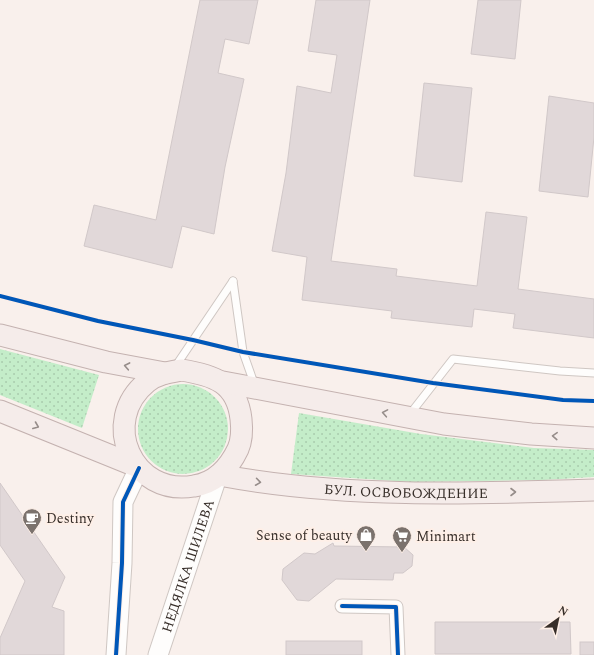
<svg xmlns="http://www.w3.org/2000/svg" width="594" height="655" font-family="Spectral,serif">
  <defs>
    <pattern id="grass-dots" width="8" height="8" patternUnits="userSpaceOnUse"><rect width="8" height="8" fill="#c4edc9"/><path d="M2 2h.1M6 6h.1" fill="none" stroke="#a9ccad" stroke-width="1.8" stroke-linecap="round"/></pattern>
  </defs>
  <rect width="100%" height="100%" fill="#f9f0ec"/>
  <g fill="url(#grass-dots)">
    <path d="M 0,349 L 99,375 L 82,428 L 0,395 Z"/>
    <circle cx="183" cy="429" r="45"/>
    <path d="M 299,413 L 421,434 L 534,448 L 594,450 L 594,477 L 544,480 L 410,482 L 291,474 Z"/>
  </g>
  <g fill="#e1d8d9" stroke="#d1c8c9">
    <path d="M 200,0 L 258,0 L 249,44 L 225,39 L 218,73 L 244,79 L 225,167 L 214,234 L 182,226 L 172,268 L 84,246 L 94,205 L 156,220 Z"/>
    <path d="M 316,0 L 370,0 L 331,261 L 397,269 L 396,276 L 477,286 L 486,212 L 527,217 L 518,289 L 594,299 L 594,338 L 513,328 L 515,314 L 474,309 L 472,327 L 391,318 L 392,311 L 302,300 L 307,257 L 272,251 L 286,173 L 297,86 L 331,93 L 337,55 L 308,51 Z"/>
    <path d="M 478,0 L 521,0 L 515,59 L 471,54 Z"/>
    <path d="M 424,83 L 472,88 L 462,182 L 414,176 Z"/>
    <path d="M 549,96 L 594,103 L 594,137 L 588,197 L 539,191 Z"/>
    <path d="M 0,483 L 65,577 L 52,607 L 64,611 L 64,655 L 0,655 L 0,638 L 25,581 L 0,545 Z"/>
    <path d="M 333,543 L 334,546 L 404,547 L 413,555 L 412,566 L 403,573 L 394,573 L 393,580 L 336,579 L 309,601 L 297,600 L 282,580 L 283,569 L 304,553 L 315,554 Z"/>
    <path d="M 435,622 L 570,622 L 571,654 L 435,654 Z"/>
    <rect x="286" y="641" width="76" height="14"/>
    <rect x="580" y="642" width="14" height="13"/>
  </g>
  <g fill="none" stroke-linecap="round" stroke-linejoin="round">
    <defs>
      <g id="lane">
        <path d="M 233,281 L 243,352 L 255,386"/>
        <path d="M 175,367 L 233,281"/>
        <path d="M 410,414 L 453,359 L 560,371 L 594,373"/>
      </g>
      <path id="street" d="M 342,606 L 396,607 L 398,655"/>
      <g id="secondary">
        <path d="M 116,655 L 122,563 L 123,502 L 139,468"/>
        <path id="s1" d="M 158,655 L 217,477"/>
      </g>
      <g id="primary">
        <path d="M 0,335 L 106,362 L 165,373"/>
        <path d="M 181,370 C 214,375 237,383 241,419 C 242,428 242,440 238,449 C 229,468 215,483 194,486 C 132,497 99,421 147,382 C 157,374 170,372 181,370 Z"/>
        <path d="M 223,382 L 444,424 L 531,434 L 594,438"/>
        <path d="M 0,411 L 136,466"/>
        <path id="s2" d="M 219,475 C 341,498 471,494 594,490"/>
      </g>
    </defs>
    <use href="#lane" stroke="#cfc7c3" stroke-width="9"/>
    <use href="#street" stroke="#cfc7c3" stroke-width="15"/>
    <use href="#secondary" stroke="#cfc7c3" stroke-width="21"/>
    <use href="#primary" stroke="#c4b2b0" stroke-width="23"/>
    <use href="#lane" stroke="#fefdfc" stroke-width="7"/>
    <use href="#street" stroke="#fefdfc" stroke-width="13"/>
    <use href="#secondary" stroke="#fefdfc" stroke-width="19"/>
    <use href="#primary" stroke="#f5ecea" stroke-width="21"/>
    <defs>
      <g id="cycleway">
        <path d="M 0,296 L 98,321 L 193,340 L 243,352 L 433,383 L 563,400 L 594,401"/>
        <path d="M 342,606 L 396,607 L 398,655"/>
        <path d="M 116,655 L 122,563 L 123,502 L 139,468"/>
      </g>
    </defs>
    <use href="#cycleway" stroke="#feefe7" stroke-width="6"/>
    <use href="#cycleway" stroke="#0057b8" stroke-width="4"/>
  </g>
  <defs><path id="oneway-chevron" d="M-2-3.5L2.5 0L-2 3.5" fill="none" stroke-width="1.6" stroke-linecap="round" stroke-linejoin="round"/></defs>
  <g stroke="#968d8a">
    <use href="#oneway-chevron" transform="translate(127 366) rotate(-169)"/>
    <use href="#oneway-chevron" transform="translate(385 413) rotate(-170)"/>
    <use href="#oneway-chevron" transform="translate(36 426) rotate(22)"/>
    <use href="#oneway-chevron" transform="translate(555 436) rotate(-177)"/>
    <use href="#oneway-chevron" transform="translate(258 482) rotate(8)"/>
    <use href="#oneway-chevron" transform="translate(513 492)"/>
  </g>
  <defs>
    <symbol id="cafe-pin" viewBox="-11 -11 22 30"><path d="M0 17L-7.5 6A9.5 9.5 0 1 1 7.5 6Z" fill="#7b726d" stroke="#feefe7"/><path d="M-5.5-4.5H6V0H3Q3 3.5 0 3.5H-2.5Q-5.5 3.5-5.5 0ZM3-3.2v2h1.7v-2ZM-6 4.5H4V6H-6Z" fill="#fff"/></symbol>
    <symbol id="shop-pin" viewBox="-11 -11 22 30"><path d="M0 17L-7.5 6A9.5 9.5 0 1 1 7.5 6Z" fill="#7b726d" stroke="#feefe7"/><path d="M-5-2.5h2.3a2.7 3.5 0 0 1 5.4 0H5L5.5 6h-11ZM-1.5-2.5h3a1.5 2.3 0 0 0-3 0Z" fill="#fff"/></symbol>
    <symbol id="supermarket-pin" viewBox="-11 -11 22 30"><path d="M0 17L-7.5 6A9.5 9.5 0 1 1 7.5 6Z" fill="#7b726d" stroke="#feefe7"/><path d="M-6-5.5h2.5l.6 2H6L4.5 2H-2.5L-4.4-4H-6ZM-1.5 3.2a1.3 1.3 0 1 0 .1 0ZM3 3.2a1.3 1.3 0 1 0 .1 0Z" fill="#fff"/></symbol>
  </defs>
  <g fill-rule="evenodd">
    <use href="#cafe-pin" x="21" y="507" width="22" height="30"/>
    <use href="#shop-pin" x="355" y="524" width="22" height="30"/>
    <use href="#supermarket-pin" x="391" y="525" width="22" height="30"/>
  </g>
  <g text-anchor="middle" dominant-baseline="central" stroke-width="4" stroke-linejoin="round" paint-order="stroke">
    <g font-size="14" fill="#372e29" stroke="#feefe7">
      <text stroke="none"><textPath href="#s2" startOffset="188">БУЛ. ОСВОБОЖДЕНИЕ</textPath></text>
      <text stroke="none"><textPath href="#s1" startOffset="94">НЕДЯЛКА ШИЛЕВА</textPath></text>
    </g>
    <g font-size="14" fill="#372e29" stroke="#feefe7" text-anchor="start">
      <text x="46" y="518">Destiny</text>
      <text x="352" y="535" text-anchor="end">Sense of beauty</text>
      <text x="416" y="536">Minimart</text>
    </g>
  </g>
  <g transform="translate(558 619) rotate(33)" stroke="#feefe7" stroke-width="3" paint-order="stroke">
  <path d="M0-3L7 15L0 10L-7 15Z" fill="#372e29"/>
  <text y="-6" font-size="11" font-weight="bold" text-anchor="middle" fill="#372e29">N</text>
  </g>
</svg>
